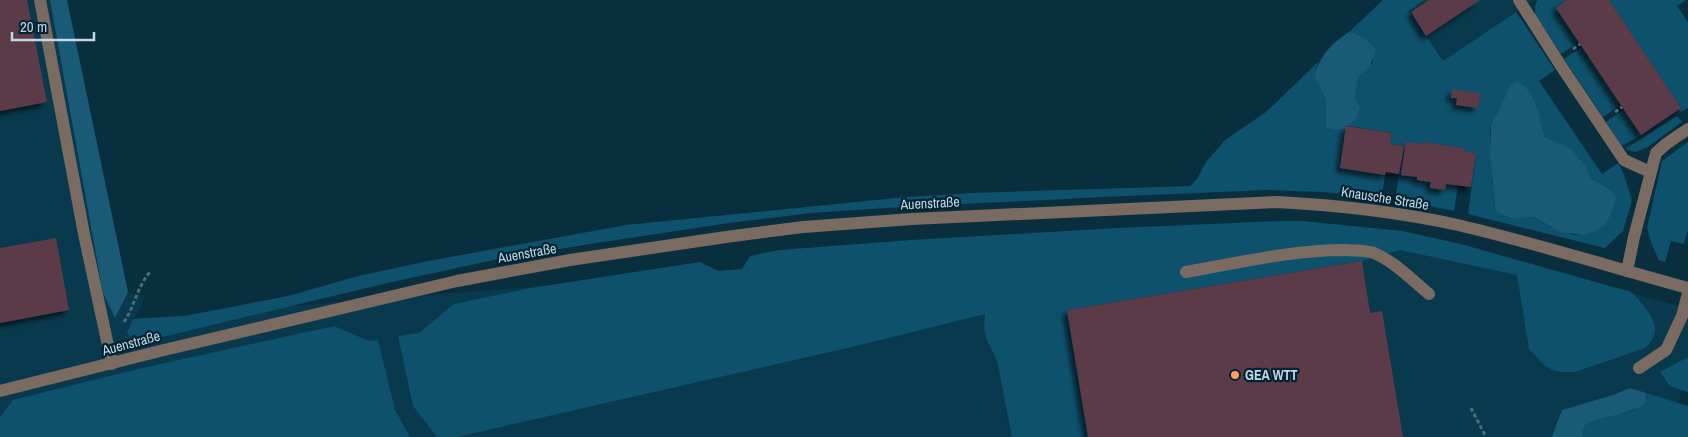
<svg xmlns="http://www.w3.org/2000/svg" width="1688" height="437" font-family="'Archivo Narrow',sans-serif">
  <defs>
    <filter id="shadow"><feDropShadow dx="-4.5" dy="4.5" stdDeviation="2.5" flood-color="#0009"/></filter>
  </defs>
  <rect width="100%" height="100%" fill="#092e3e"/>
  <g fill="#09394d">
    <path d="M 0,0 L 67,0 L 128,292 L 145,297 L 134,319 L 997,249 L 1391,233 L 1688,308 L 1688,370 L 1668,437 L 0,437 Z"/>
    <path d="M 1425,0 L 1534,0 L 1443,61 L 1409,10 Z"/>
  </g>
  <g fill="#0e516c" fill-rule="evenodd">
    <path d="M 1383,0 L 1425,0 L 1409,11 L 1443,61 L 1516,12 L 1555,70 L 1539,81 L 1602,174 L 1618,163 L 1623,172 L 1632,200 L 1623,231 L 1605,248 L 1468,214 L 1476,153 L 1464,151 L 1464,148 L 1423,142 L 1401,175 L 1417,177 L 1417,180 L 1431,182 L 1430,188 L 1444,190 L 1446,184 L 1458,186 L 1454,211 L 1395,199 L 1404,146 L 1390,144 L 1392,133 L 1343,125 L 1352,67 L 1372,64 L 1373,58 L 1349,32 ZM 1501,106 L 1536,106 L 1545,137 L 1572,149 L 1587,168 L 1592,179 L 1610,189 L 1594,232 L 1575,235 L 1550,227 L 1533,217 L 1515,219 L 1495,208 L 1492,179 L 1490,131 L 1491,123 Z"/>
    <path d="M 1537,0 L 1567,0 L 1556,8 L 1579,42 L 1561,54 L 1535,15 L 1535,6 Z"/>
    <path d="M 1609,0 L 1686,0 L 1677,6 L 1688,22 L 1688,108 L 1681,112 L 1679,109 L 1681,108 Z"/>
    <path d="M 1582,47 L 1621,105 L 1603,117 L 1564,59 Z"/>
    <path d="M 1318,62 L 1314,76 L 1326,101 L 1326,127 L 1346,129 L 1340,168 L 1385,175 L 1382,197 L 1322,192 L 1265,190 L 1103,197 L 885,208 L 811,213 L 729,223 L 590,244 L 499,259 L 396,281 L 141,342 L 132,339 L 127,333 L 133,319 L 184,316 L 288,296 L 358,276 L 428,261 L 626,225 L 906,197 L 973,193 L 1190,186 L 1197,179 L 1206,162 L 1225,140 L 1266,112 Z"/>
    <path d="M 1624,109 L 1641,135 L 1622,146 L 1606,122 Z"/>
    <path d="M 1677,116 L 1682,122 L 1646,148 L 1635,152 L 1625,149 Z"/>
    <path d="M 1688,142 L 1688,230 L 1684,244 L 1671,241 L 1665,262 L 1659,260 L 1652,245 L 1647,228 L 1662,161 Z"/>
    <path d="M 1280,221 L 1302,221 L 1402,231 L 1461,244 L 1620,289 C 1623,290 1628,290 1631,292 C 1635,295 1639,300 1642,304 C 1655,319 1662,332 1645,348 L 1575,372 L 1564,372 L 1552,370 L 1544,365 L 1529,349 L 1517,275 L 1400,250 L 1362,261 L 1068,310 L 1088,437 L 1012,437 L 997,360 L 987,340 L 984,328 L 985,314 L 856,346 L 457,437 L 437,437 L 413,406 L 398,336 L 419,333 L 454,304 L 531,288 L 700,262 L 718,271 L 742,269 L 750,256 L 779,250 L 911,240 L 1117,228 Z"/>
    <path d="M 334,326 L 369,341 L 378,340 L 395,410 L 410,437 L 0,437 L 0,417 L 13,400 L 138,369 Z"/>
    <path d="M 1688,357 L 1688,392 L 1670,386 L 1660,372 Z"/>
    <path d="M 1646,393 L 1688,406 L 1688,437 L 1582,437 L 1583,429 L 1587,423 L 1634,410 L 1647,398 Z"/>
  </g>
  <g fill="#195a76">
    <path d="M 50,0 L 67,0 L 128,292 L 115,318 L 103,293 Z"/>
    <path d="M 1349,32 C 1359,34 1371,42 1376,50 C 1371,64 1371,68 1358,76 L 1355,97 L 1360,108 L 1355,120 L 1346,126 L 1346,129 L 1333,129 L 1326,127 L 1326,101 L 1314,76 C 1321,54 1331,44 1349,32 Z"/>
    <path d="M 1516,81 C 1536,89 1539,118 1545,137 L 1572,149 L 1587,168 L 1592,179 L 1610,189 L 1616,197 L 1611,214 L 1605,225 L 1594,232 L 1582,235 L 1560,232 L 1533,217 L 1515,219 L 1499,213 L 1495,208 L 1490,156 L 1491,123 L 1501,106 L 1510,86 Z"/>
    <path d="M 1630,388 L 1646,393 C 1646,397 1647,401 1644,404 C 1639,410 1597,420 1587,423 L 1583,429 L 1582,437 L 1552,437 L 1562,410 L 1613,395 Z"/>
  </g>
  <g fill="#5c3b4a" filter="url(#shadow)">
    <path d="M 0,0 L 27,0 L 47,102 L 0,111 Z"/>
    <path d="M 1429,0 L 1480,0 L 1426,36 L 1411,12 Z"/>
    <path d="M 1567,0 L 1609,0 L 1681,108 L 1641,135 L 1556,8 Z"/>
    <path d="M 1452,89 L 1480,93 L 1478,108 L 1456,105 L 1457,98 L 1451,98 Z"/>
    <path d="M 1346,126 L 1392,133 L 1390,144 L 1404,146 L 1399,174 L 1386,172 L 1385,175 L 1340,168 Z"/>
    <path d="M 1406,142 L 1422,144 L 1423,142 L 1464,148 L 1464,151 L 1476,153 L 1471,187 L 1446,184 L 1445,190 L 1430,188 L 1431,182 L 1417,180 L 1417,177 L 1401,175 Z"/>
    <path d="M 56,238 L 69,310 L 0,323 L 0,248 Z"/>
    <path d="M 1362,261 L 1370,313 L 1382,311 L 1403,437 L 1088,437 L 1067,310 Z"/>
  </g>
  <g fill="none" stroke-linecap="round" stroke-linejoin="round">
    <g stroke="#4d6c7a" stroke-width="3" stroke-dasharray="4 2.5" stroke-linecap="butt">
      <path d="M 1573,49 L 1580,44"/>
      <path d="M 1615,112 L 1622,107"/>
      <path d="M 124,322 C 135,306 137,286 151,271"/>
      <path d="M 1471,408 L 1486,437"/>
    </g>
    <g stroke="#796b62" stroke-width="12">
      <path d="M 40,0 L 84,234 L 112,364"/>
      <path d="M 1519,0 L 1561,66 L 1624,160 L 1650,172"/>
      <path d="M 1627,271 L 1634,237 L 1656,153 L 1666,144 L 1688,129"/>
      <path d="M 1186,272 C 1238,263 1291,250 1344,250 C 1354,251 1365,250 1374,253 C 1395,262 1412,280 1429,294"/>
      <path d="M 1639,368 L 1666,350 L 1682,316 L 1688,293"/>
      <path d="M 0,391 L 164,350 L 457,281 L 570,260 L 726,237 L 803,227 L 912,219 L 1277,202 C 1338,205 1398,212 1458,225 C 1535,243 1611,267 1688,288"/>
    </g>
  </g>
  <circle fill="#ff9b5b" stroke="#002434" stroke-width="2" cx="1235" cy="375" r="5"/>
  <g text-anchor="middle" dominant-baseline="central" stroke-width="4.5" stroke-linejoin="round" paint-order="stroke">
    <g font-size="14" fill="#c4d7e2" stroke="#002434">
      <text transform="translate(1385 198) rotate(9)">Knausche Straße</text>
      <text transform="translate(930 203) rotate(-3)">Auenstraße</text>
      <text transform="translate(527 253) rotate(-10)">Auenstraße</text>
      <text transform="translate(131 343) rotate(-15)">Auenstraße</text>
    </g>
    <g font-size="14" font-weight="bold" fill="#c4d7e2" stroke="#002434" text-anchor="start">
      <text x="1245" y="375">GEA WTT</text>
    </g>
  </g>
  <path d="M12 32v8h82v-8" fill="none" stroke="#c4d7e2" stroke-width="2.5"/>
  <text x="20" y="32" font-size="15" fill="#c4d7e2" stroke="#002434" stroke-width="4" paint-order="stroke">20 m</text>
</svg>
